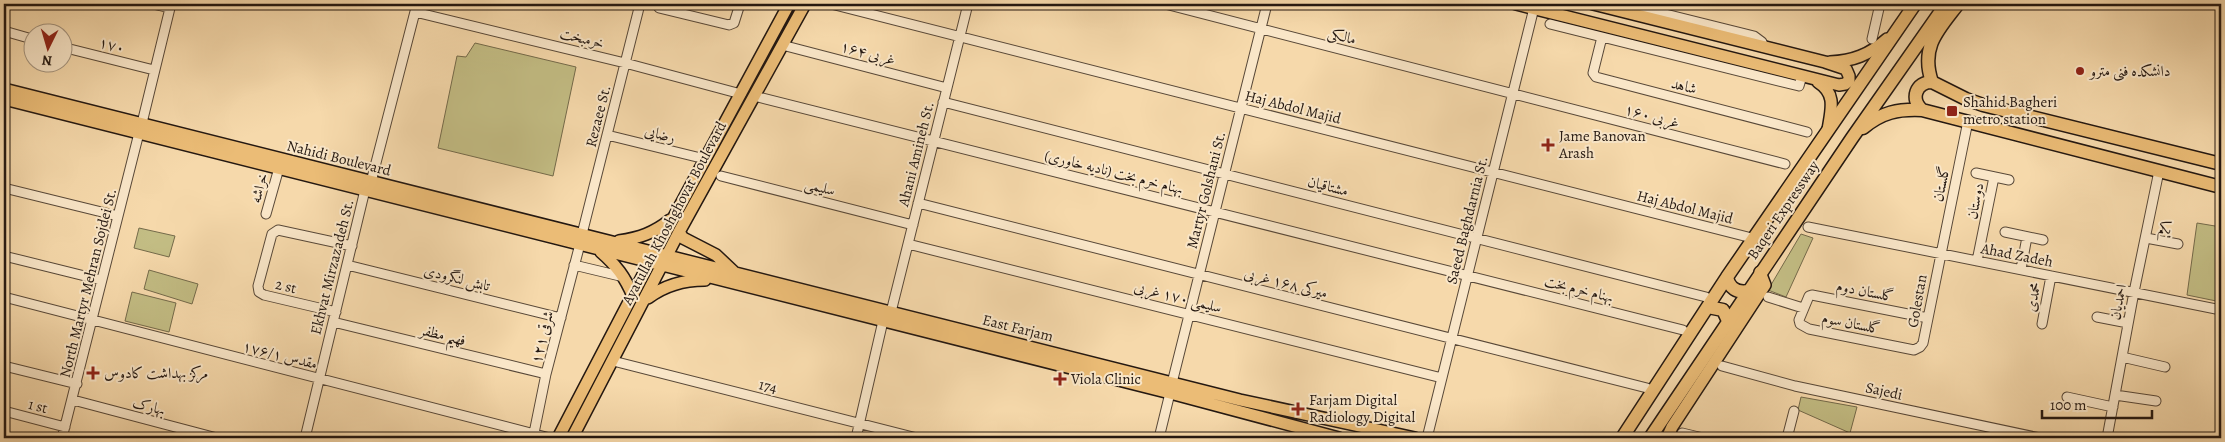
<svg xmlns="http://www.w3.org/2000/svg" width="2225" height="442" font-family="Alegreya,Amiri,serif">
	<rect width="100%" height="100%" fill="#f6d9ab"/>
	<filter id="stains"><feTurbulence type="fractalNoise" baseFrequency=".004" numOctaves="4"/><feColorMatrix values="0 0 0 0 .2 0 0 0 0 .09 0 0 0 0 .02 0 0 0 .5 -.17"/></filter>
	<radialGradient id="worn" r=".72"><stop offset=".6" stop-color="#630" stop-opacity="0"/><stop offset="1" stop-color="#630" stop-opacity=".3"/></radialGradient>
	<!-- green -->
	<path fill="#c3bd84" stroke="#746a4a" d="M475 43 576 67 553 176 438 148 457 56 466 57Z
		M2197 223 2221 227V302L2187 295Z
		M139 228 175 236 169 257 134 248Z
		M1801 234 1813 238 1786 297 1768 290Z
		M149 270 198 284 192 304 144 289Z
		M132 292 176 303 169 332 125 321Z
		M1801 397 1857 407 1850 433 1798 410Z"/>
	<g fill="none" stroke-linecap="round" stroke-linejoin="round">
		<defs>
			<path id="minor" d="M153 4 170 8
				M831 4 1748 237
				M1165 4 1785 164
				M1625 4 1754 36 1762 42 1763 47
				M659 8 729 25 734 23 740 4
				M415 12 625 63 741 94
				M1550 24 1799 86 1802 76
				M4 31 32 39
				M1602 37 1593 73 1596 77 1807 132
				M1872 39 1880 4
				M782 45 947 88
				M62 47 154 70
				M754 96 1683 330
				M943 102 1706 297
				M142 123 171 4
				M607 135 705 159
				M1976 173 2009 180
				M721 176 913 225
				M371 182 417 4
				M4 188 118 216
				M918 203 1647 388
				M266 214 279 168
				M1808 227 2221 310
				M2005 232 2043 240
				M582 234 640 4
				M2146 238 2178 244
				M908 244 1442 378
				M4 256 101 280
				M1977 261 1994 177
				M347 265 561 318
				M574 265 624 277
				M2021 269 2027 237
				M4 297 550 438
				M1768 297 1803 308
				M336 312 264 295 259 292 258 286 272 234 278 230 352 246
				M891 312 968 4
				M2097 317 2128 323
				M1928 318 1812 295 1809 296 1799 320 1800 324 1809 329 1914 350 1920 347 1923 343 1968 121
				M333 322 546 374
				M2042 324 2051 276
				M2122 357 2165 367
				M613 361 917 438
				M4 366 77 384
				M1722 366 1795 386 2040 438
				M1172 383 1267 4
				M2115 395 2156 401
				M2067 397 2113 407
				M73 400 217 438
				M4 411 65 427
				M1682 433 1703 438
				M62 438 139 133
				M305 438 365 190
				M533 438 546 374 580 244
				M856 438 883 321
				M1159 438 1170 393
				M1427 438 1534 8
				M1787 438 1794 411
				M2107 438 2134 292 2159 171"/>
			<path id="major" d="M1516 4 1839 85 1845 84 1849 81V76L1846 69 1825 62 1593 4
				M1830 62C1853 61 1869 55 1887 39
				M1818 82C1837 94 1831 110 1828 130
				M4 89 1240 400 1415 438
				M4 99 1170 393 1339 438
				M679 232 683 238 716 255 734 272
				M619 241C639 238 654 233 670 220
				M601 252C616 265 625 277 633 296
				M648 298C665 285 684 280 705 280
				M558 438 655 252 789 4
				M572 438 679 232 805 4
				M1667 438 1672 427 1765 285 1760 272"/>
			<path id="highway" d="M1932 82 1966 99 1983 105 2221 164
				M1932 82C1920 47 1938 30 1958 4
				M1922 110C1910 99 1916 82 1932 82
				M1863 128C1882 112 1898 109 1922 110L2221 187
				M1727 277C1729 288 1737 293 1748 291
				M1708 307 1723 310 1729 323
				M1622 438 1727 277 1915 4
				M1650 438 1852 138 1946 4"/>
		</defs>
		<!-- minor casing -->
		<use href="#minor" stroke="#584838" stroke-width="11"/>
		<!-- major casing -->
		<use href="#major" stroke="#241811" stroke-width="14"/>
		<!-- highway casing -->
		<use href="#highway" stroke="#241811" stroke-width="15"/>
		<!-- minor -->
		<use href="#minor" stroke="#f9e6c8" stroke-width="9"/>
		<!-- major -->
		<use href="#major" stroke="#ebbc76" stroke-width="11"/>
		<!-- highway -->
		<use href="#highway" stroke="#ebbc76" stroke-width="12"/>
	</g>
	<!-- markers -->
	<g fill="#8f2418" stroke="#f9e6c8" stroke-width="2">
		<circle cx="2080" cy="71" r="5"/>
		<rect x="1946" y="105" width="12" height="12" rx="2.5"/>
		<path d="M1545.5 137.5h5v5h5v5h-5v5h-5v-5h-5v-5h5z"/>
		<path d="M90.5 365.5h5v5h5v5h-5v5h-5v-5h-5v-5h5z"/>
		<path d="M1057.5 371.5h5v5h5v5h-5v5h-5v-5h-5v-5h5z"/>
		<path d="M1295.5 401.5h5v5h5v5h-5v5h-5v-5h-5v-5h5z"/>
	</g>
	<g text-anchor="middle" stroke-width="4" stroke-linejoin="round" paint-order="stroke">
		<!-- street labels -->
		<g font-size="15" fill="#241811" stroke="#f9e6c8">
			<text transform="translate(1342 36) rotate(15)" y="5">مالکی</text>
			<text transform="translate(582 38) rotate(14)" y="5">خرمبخت</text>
			<text transform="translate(112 45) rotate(15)" y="5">۱۷۰</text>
			<text transform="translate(868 53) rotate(15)" y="5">۱۶۴ غربی</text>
			<text transform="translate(1684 86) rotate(14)" y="5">شاهد</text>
			<text transform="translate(1293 107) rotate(14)" y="5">Haj Abdol Majid</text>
			<text transform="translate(598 116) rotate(-76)" y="5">Rezaee St.</text>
			<text transform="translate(1652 116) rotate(15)" y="5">۱۶۰ غربی</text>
			<text transform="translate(660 134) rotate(14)" y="5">رضایی</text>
			<text transform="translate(916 154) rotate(-76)" y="5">Ahani Amineh St.</text>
			<text transform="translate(339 158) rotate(14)" y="5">Nahidi Boulevard</text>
			<text transform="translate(1114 172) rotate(14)" y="5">بهنام خرم بخت (نادیه خاوری)</text>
			<text transform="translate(1941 184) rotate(-78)" y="5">گلستان</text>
			<text transform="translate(1328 186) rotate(14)" y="5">مشتاقیان</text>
			<text transform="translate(820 187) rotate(14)" y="5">سلیمی</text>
			<text transform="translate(259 188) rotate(-75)" y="5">خراشه</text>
			<text transform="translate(1206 190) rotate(-76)" y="5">Martyr Golshani St.</text>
			<text transform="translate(1975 201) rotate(-79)" y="5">دوستان</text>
			<text transform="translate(1685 207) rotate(14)" y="5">Haj Abdol Majid</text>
			<text transform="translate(1783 210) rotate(-56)" y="5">Baqeri Expressway</text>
			<text transform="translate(674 213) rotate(-62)" y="5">Ayatullah Khoshghovat Boulevard</text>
			<text transform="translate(1467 220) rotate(-76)" y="5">Saeed Baghdarnia St.</text>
			<text transform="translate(2165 228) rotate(11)" y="5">یکم</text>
			<text transform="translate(2017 255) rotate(11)" y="5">Ahad Zadeh</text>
			<text transform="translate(332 267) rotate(-76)" y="5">Ekhvat Mirzazadeh St.</text>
			<text transform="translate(457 278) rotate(14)" y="5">تابش لنگرودی</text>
			<text transform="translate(88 283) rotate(-76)" y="5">North Martyr Mehran Sojdei St.</text>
			<text transform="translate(1286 283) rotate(14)" y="5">میرکی ۱۶۸ غربی</text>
			<text transform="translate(286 286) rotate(13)" y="5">2 st</text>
			<text transform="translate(1579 289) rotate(14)" y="5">بهنام خرم بخت</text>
			<text transform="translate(1865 291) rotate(11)" y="5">گلستان دوم</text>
			<text transform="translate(1178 297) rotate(14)" y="5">سلیمی ۱۷۰ غربی</text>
			<text transform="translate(2033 297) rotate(-79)" y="5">محمدی</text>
			<text transform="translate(1917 301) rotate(-80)" y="5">Golestan</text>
			<text transform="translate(2118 302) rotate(-79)" y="5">احمدیان</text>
			<text transform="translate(1851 323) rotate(11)" y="5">گلستان سوم</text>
			<text transform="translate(1018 328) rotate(14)" y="5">East Farjam</text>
			<text transform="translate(443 335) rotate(14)" y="5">فهیم مظفر</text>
			<text transform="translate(542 337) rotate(-76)" y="5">۱۲۱ شرقی</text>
			<text transform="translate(280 355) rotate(14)" y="5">مقدس ۱۷۶/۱</text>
			<text transform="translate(768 386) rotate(14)" y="5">174</text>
			<text transform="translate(1884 391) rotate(12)" y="5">Sajedi</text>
			<text transform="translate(38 406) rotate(14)" y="5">1 st</text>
			<text transform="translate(149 406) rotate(15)" y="5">بهارک</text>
		</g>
		<!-- poi labels -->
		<g font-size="15" fill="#241811" stroke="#f9e6c8" text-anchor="start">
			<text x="2090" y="76">دانشکده فنی مترو</text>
			<text x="1963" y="107">Shahid Bagheri<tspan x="1963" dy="17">metro station</tspan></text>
			<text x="1559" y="141">Jame Banovan<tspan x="1559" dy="17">Arash</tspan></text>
			<text x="104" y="378">مرکز بهداشت کادوس</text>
			<text x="1071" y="384">Viola Clinic</text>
			<text x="1309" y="405">Farjam Digital<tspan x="1309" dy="17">Radiology Digital</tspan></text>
		</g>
	</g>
	<!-- margin -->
	<rect width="2225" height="442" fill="none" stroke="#f6d9ab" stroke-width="20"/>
	<rect x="5" y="5" width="2215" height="432" fill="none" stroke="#241811" stroke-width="2.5"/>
	<rect x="10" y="10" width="2205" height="422" fill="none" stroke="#241811"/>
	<!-- north arrow -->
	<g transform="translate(48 48) rotate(185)"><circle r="24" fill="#f9e6c8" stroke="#a4947f"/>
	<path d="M0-4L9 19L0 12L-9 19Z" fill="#8f2418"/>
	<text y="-8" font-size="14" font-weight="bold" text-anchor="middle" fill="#241811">N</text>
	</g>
	<!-- scale -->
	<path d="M2042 410v8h110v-8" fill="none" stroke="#241811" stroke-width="2.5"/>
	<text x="2050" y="410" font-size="15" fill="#241811" stroke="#f9e6c8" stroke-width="4" paint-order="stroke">100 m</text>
	<rect width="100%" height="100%" filter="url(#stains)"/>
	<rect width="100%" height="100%" fill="url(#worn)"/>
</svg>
